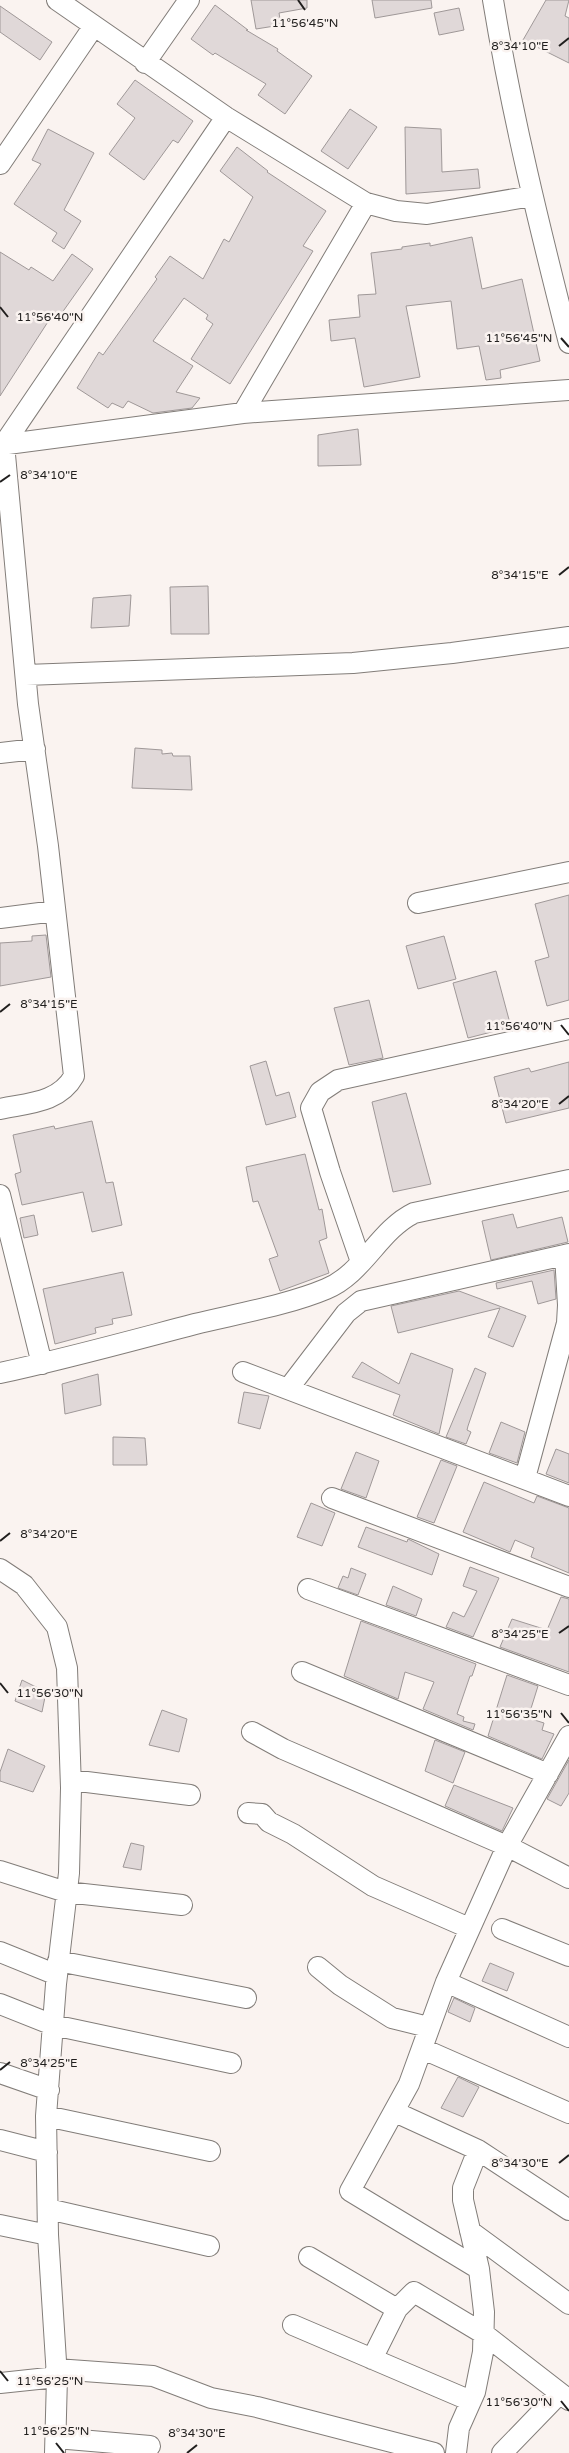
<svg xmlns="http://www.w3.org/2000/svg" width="569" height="2453" font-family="'Varela Round',sans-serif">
	<rect width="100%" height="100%" fill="#faf3f0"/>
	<!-- building -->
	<path fill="#e0d8d8" stroke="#9f9898" d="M251 0H307V8L279 13 281 25 256 29Z
		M372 0H431L432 8 375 18Z
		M546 0H569L565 16 569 18V63L523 40Z
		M215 5 248 30H246L278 49 277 51 312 76 285 114 258 95 266 84 215 53 213 55 191 39Z
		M0 6 52 42 40 60 0 32Z
		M459 8 464 30 439 35 434 13Z
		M135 80 193 121 178 143 173 140 144 180 109 154 135 118 117 104Z
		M350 109 377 127 348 169 321 151Z
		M405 127 441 129 442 172 478 169 480 188 406 194Z
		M48 129 94 153 64 210 81 221 64 249 52 241 57 233 14 204 41 164 32 160Z
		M237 147 268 171 267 172 326 211 303 246 313 251 230 384 191 359 213 324 206 319 208 315 184 298 153 341 193 366 176 392 200 398 192 408 153 413 128 401 123 408 112 403 108 408 77 388 99 352 103 355 157 279 155 277 170 256 203 279 224 239 229 242 253 197 220 171Z
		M472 237 482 289 522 279 540 361 500 370 501 378 486 380 479 346 457 349 451 301 406 306 420 377 364 387 355 338 331 341 329 320 360 317 358 295 376 294 371 253 402 249V247L430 243V246Z
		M0 252 29 270 31 267 53 281 72 254 93 269 59 317 53 314 0 396Z
		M358 429 361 465 318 466V435Z
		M208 586 209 634H171L170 587Z
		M131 595 129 626 91 628 93 598Z
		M135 748 162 750V754L172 753 173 756H190L192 790 132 788Z
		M569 895V1000L547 1006 535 961 549 957 535 904Z
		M46 935 51 977 0 986V943L32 941V936Z
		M444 936 456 979 418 989 406 946Z
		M496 971 511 1027 468 1038 453 983Z
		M369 1000 383 1058 349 1065 334 1008Z
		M266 1061 276 1096 289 1092 296 1117 266 1125 250 1066Z
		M569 1062V1108L506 1123 494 1077 529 1068 531 1072Z
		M406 1093 431 1184 393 1192 372 1102Z
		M92 1121 106 1183 113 1182 122 1225 92 1232 83 1192 22 1205 15 1174 21 1172 13 1135 54 1126 55 1129Z
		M305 1154 319 1210 322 1209 327 1238 319 1241 329 1273 280 1291 269 1259 278 1256 258 1201 253 1202 246 1167Z
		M513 1214 517 1228 562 1217 568 1242 491 1260 482 1221Z
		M34 1215 38 1235 24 1238 20 1218Z
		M554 1270 556 1299 538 1304 532 1281 497 1289 496 1283Z
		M123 1272 132 1315 112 1319 113 1324 95 1328 96 1333 55 1344 43 1289Z
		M459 1291 526 1316 513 1347 488 1337 500 1308 398 1333 391 1306Z
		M411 1353 453 1369 439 1434 393 1415 400 1395 352 1377 362 1362 399 1384Z
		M475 1368 486 1373 468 1426 467 1430 471 1432 466 1444 446 1437Z
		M98 1374 101 1405 65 1414 62 1384Z
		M244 1392 269 1396 260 1429 238 1423Z
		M501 1422 525 1432 517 1463 489 1453Z
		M113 1437 145 1438 147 1465H113Z
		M556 1449 569 1454V1483L546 1474Z
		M356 1452 379 1461 366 1498 341 1489Z
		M441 1460 457 1466 434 1523 417 1517Z
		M484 1482 534 1503 537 1496 569 1508V1573L531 1557 534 1548 515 1540 510 1552 463 1532Z
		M311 1503 335 1513 322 1546 297 1537Z
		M366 1527 407 1542 408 1539 439 1554 432 1575 358 1547Z
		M470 1567 499 1578 473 1637 446 1627 453 1612 464 1617 477 1591 463 1586Z
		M351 1568 366 1574 358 1595 338 1588 343 1576 348 1578Z
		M393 1586 422 1599 416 1616 386 1605Z
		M561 1597 569 1599V1672L500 1647 512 1619 547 1630Z
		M361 1621 476 1664 472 1676H470L457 1714 464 1717 463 1721 475 1724 473 1730 423 1709 434 1682 405 1672 398 1699 344 1676Z
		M507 1675 538 1686 528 1718 544 1723 542 1730 554 1734 542 1759 488 1736Z
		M22 1680 46 1692 42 1712 15 1701Z
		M162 1710 187 1719 179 1752 149 1745Z
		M435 1740 465 1752 453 1783 425 1771Z
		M8 1749 45 1766 33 1792 0 1781V1772Z
		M569 1760V1793L561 1806 547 1799Z
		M454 1785 513 1808 502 1831 445 1806Z
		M131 1843 144 1846 141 1870 123 1867Z
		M490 1963 514 1973 507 1991 482 1981Z
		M454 1998 475 2008 470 2022 448 2012Z
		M458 2077 479 2087 463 2117 441 2108Z"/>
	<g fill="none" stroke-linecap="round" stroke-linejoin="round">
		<defs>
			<path id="minor" d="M57 0 226 117 366 203 396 211 427 214 532 196
				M493 0C512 116 540 229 569 343
				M145 63 189 0
				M0 164 94 26
				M243 413 366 203
				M0 445 243 413 569 390
				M26 675 353 663 452 653 569 637
				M0 753 35 749
				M418 903 569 872
				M0 918 55 911
				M0 1109C28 1103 59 1103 74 1076L48 846 28 704 4 444 226 117
				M0 1195 42 1364
				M361 1262 330 1172 311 1108 320 1092 338 1080 569 1029
				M243 1372 569 1496
				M0 1373C65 1359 130 1341 195 1324 236 1314 288 1305 326 1289 363 1274 379 1230 414 1213L569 1180
				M288 1389 346 1313 361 1301 569 1254
				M525 1478 567 1323 568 1305 565 1255
				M332 1498 569 1587
				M0 1569 24 1585 57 1627 67 1668 71 1788 69 1873 56 1984 46 2116 48 2235 57 2377 55 2453
				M308 1589 569 1685
				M302 1672 548 1774
				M252 1732 283 1749 507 1846 569 1878
				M71 1780 190 1795
				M248 1813 262 1814 269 1822 293 1834 373 1886 469 1928
				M0 1871 66 1892 182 1905
				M502 1929 569 1956
				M0 1952 57 1975
				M58 1961 246 1998
				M318 1967 340 1985 392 2018 428 2027
				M446 1982 569 2037
				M0 2004 53 2025 231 2063
				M423 2049 569 2113
				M0 2073 49 2090
				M395 2112 478 2150 569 2210
				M46 2116 210 2151
				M0 2140 47 2152
				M48 2209 209 2246
				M0 2225 48 2235
				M470 2231 569 2304
				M309 2257 397 2309 372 2359
				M479 2269 350 2191 409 2084 446 1982 507 1846 569 1736
				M397 2309 414 2292 484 2334 569 2400
				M293 2325 471 2401
				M56 2369 153 2376 211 2398 257 2407 434 2453
				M0 2383 57 2377
				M56 2438 150 2446
				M456 2453 459 2428 475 2392 483 2352 484 2312 479 2269 463 2200V2188L478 2150
				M502 2453 560 2393"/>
		</defs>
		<!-- minor casing -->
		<use href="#minor" stroke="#827d79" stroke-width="22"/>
		<!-- minor -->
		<use href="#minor" stroke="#fff" stroke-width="20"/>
	</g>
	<!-- ticks -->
	<path fill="none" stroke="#211f1e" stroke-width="2" d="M298 0 305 10M559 46 569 38M0 307 8 317M561 338 569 347M0 482 10 475M559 575 569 567M0 1012 10 1004M561 1025 569 1035M559 1104 569 1096M0 1541 10 1533M559 1633 569 1626M0 1683 8 1693M561 1713 569 1723M0 2070 10 2062M559 2163 569 2155M0 2371 8 2381M561 2401 569 2411M56 2443 64 2453M187 2453 197 2445"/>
	<g font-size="12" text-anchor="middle" fill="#211f1e" stroke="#faf3f0" stroke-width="5" stroke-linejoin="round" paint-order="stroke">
		<text x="305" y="27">11°56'45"N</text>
		<text x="520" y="50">8°34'10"E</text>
		<text x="50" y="321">11°56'40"N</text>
		<text x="519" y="342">11°56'45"N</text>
		<text x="49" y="479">8°34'10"E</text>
		<text x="520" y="579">8°34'15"E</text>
		<text x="49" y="1008">8°34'15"E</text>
		<text x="519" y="1030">11°56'40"N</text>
		<text x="520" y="1108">8°34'20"E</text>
		<text x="49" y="1538">8°34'20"E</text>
		<text x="520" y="1638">8°34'25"E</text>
		<text x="50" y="1697">11°56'30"N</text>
		<text x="519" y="1718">11°56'35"N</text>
		<text x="49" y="2067">8°34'25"E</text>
		<text x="520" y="2167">8°34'30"E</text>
		<text x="50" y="2385">11°56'25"N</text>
		<text x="519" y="2406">11°56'30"N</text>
		<text x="56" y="2435">11°56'25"N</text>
		<text x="197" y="2437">8°34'30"E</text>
	</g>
</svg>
